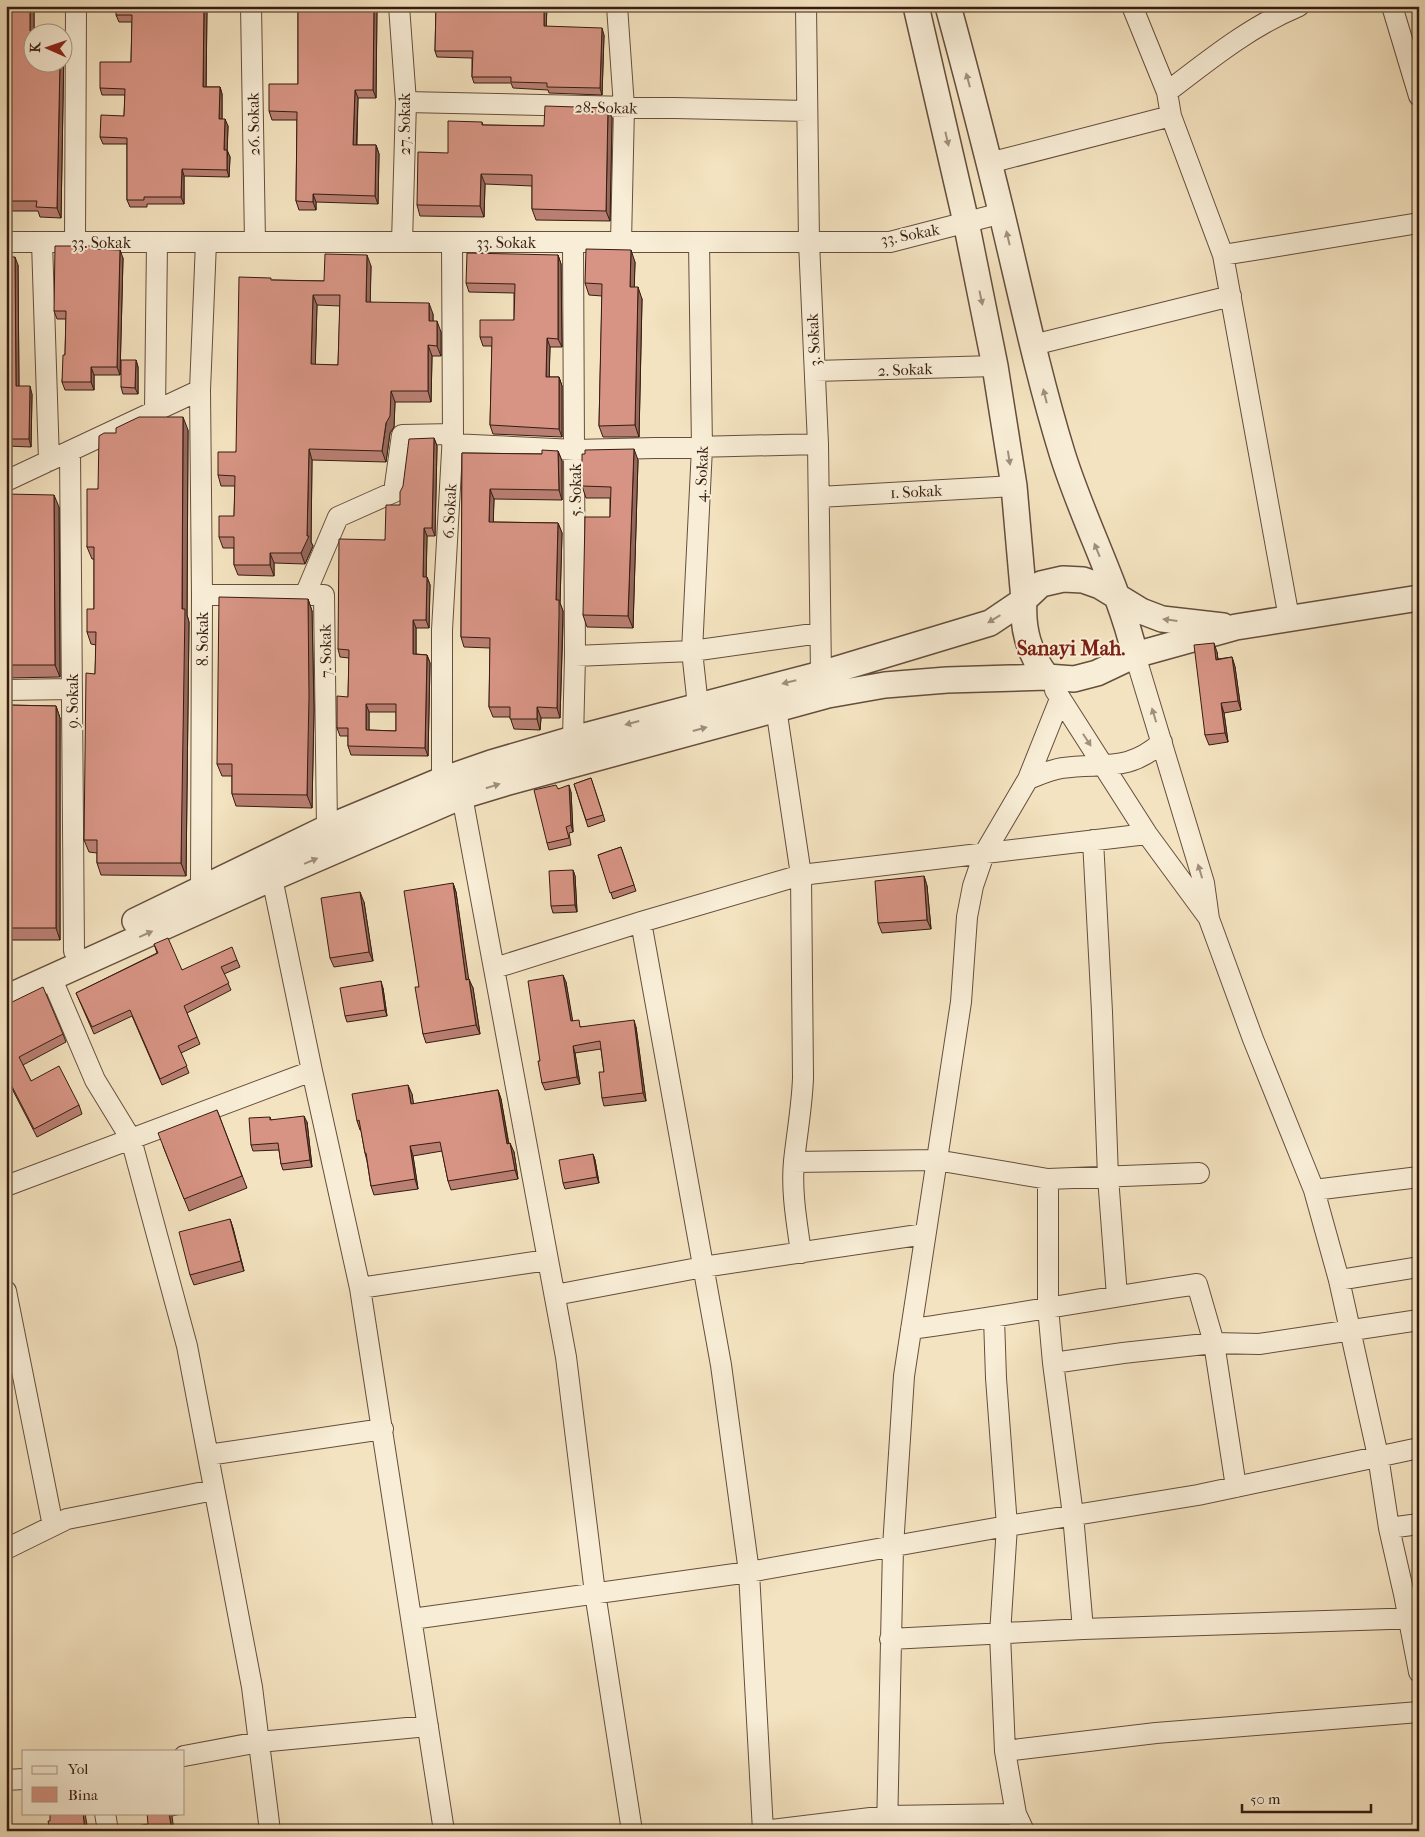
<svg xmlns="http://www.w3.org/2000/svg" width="1425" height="1837" font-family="'IM FELL French Canon',serif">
	<rect width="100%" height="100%" fill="#f4e3c0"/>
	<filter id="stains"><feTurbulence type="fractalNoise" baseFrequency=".004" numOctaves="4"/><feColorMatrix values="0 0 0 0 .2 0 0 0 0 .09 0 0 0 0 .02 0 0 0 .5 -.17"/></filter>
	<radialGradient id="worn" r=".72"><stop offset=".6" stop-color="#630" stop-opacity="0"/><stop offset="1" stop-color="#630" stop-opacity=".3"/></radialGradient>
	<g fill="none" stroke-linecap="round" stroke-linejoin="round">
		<defs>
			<path id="minor" d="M251 6 255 242
				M399 6 406 102 402 242
				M617 6 624 107 621 242
				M806 6 809 242 818 444 821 674
				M1132 6 1167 92 1171 116 1223 255 1289 618
				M1392 6 1419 96
				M1167 92C1209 60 1249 27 1299 6
				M406 102 807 111
				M989 163 1171 116
				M6 242H890L1002 213
				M42 242 49 461
				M75 242 76 6
				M1223 255 1419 223
				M1033 345 1231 296
				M815 371 995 366
				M200 390 202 595 201 888
				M155 411 157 242
				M452 444 575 450 818 444
				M70 451 74 951
				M6 481 200 390 206 242
				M819 497 1014 486
				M202 595H324L327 828
				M305 595 338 517 394 492 402 435 453 434
				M1135 655 1204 883 1209 919 1253 1039 1314 1190 1339 1280 1378 1456 1389 1528 1404 1594 1419 1672
				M575 656 692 651 820 633
				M6 690 72 689
				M1055 690 1147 834 1208 917
				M698 706 692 651 702 448 699 242
				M776 708 801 875 803 1078C802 1106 797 1133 794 1161 791 1192 797 1223 801 1253
				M573 739 575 656 573 242
				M1028 779C1039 775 1050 770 1062 768 1102 762 1128 773 1162 742
				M442 780V630L453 434 452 242
				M462 796 566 1357 595 1593 632 1831
				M1093 840 1102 1012 1108 1177 1117 1296
				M272 878 312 1071 360 1288 444 1831
				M641 922 721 1365 749 1572 763 1831
				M495 968 641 922 801 875 1147 834
				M51 977 95 1080 131 1139 187 1346 252 1687 270 1831
				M794 1162 936 1160 1048 1179 1199 1173
				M1048 1179V1307L1053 1363 1073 1515 1083 1629
				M6 1186 312 1071
				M1314 1190 1419 1177
				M1339 1280 1419 1267
				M360 1288 548 1260
				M6 1291 53 1526
				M555 1295 703 1267 925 1234
				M994 1318 996 1378 1007 1526 1000 1634 1005 1751 1016 1814 1024 1831
				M911 1329C1007 1316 1102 1298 1197 1284L1214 1343 1236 1487
				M1053 1363 1123 1353 1214 1343 1259 1344 1419 1320
				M208 1455 383 1429
				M1389 1528 1419 1524
				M6 1549 67 1519 214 1490
				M412 1619 749 1572 1007 1526 1198 1495 1419 1448
				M890 1639 1083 1629 1419 1618
				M1005 1751 1156 1733 1419 1712
				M184 1756 259 1742 428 1726
				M6 1780 24 1779
				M105 1813 108 1831
				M763 1831 887 1816 1016 1814
				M887 1831 893 1547 904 1376 961 1002 967 917 973 886 984 854 1028 779 1060 699"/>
			<path id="tertiary" d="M916 6 966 222 995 366 1014 486 1024 600C1022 630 1029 654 1047 677
				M948 6C967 76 985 145 1002 215 1021 294 1038 375 1062 453 1083 521 1119 587 1135 655
				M135 921 327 828 442 780 491 763 573 739 821 674 990 623 1024 600 1041 584 1063 579 1083 580 1100 586 1141 611 1162 619 1223 626
				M6 998 272 878 462 796 505 783 828 695 885 685 947 680 1047 677 1074 679 1097 673 1135 655 1236 627 1419 598"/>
		</defs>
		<!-- minor casing -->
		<use href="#minor" stroke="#654e3d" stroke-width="22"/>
		<!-- tertiary casing -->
		<use href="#tertiary" stroke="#654e3d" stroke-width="28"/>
		<!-- minor -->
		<use href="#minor" stroke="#f8edd6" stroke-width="20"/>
		<!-- tertiary -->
		<use href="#tertiary" stroke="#f8edd6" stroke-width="25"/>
	</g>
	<!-- wall -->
	<path fill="#b97f72" stroke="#351c11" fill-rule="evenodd" d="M6 6H34V32L64 43 61 218 40 217 38 211H6Z
		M207 6 206 87H220L222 94V119L228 126 227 150 230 157 229 177 184 176V204H147V207H130L127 200V144H103L100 137 124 116 125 95H102L100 88 131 62 132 22H119L116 15Z
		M298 6H377L376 98H358L357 145H376L379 154 378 204 316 202V210H299L296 201 297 120H272L269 111 298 84Z
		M436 6H547L546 27 604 35 602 95 549 93 548 90 513 88 511 83H474L472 77V58L437 57 435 51Z
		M612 118 610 221 536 220 532 209V186L485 184 484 217 420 216 417 205 448 153 482 122 483 125 544 126Z
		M92 246 93 249 123 258 120 375H94V390H65L62 382 65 355 66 319H57L54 311Z
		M558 255 561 264 562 347H550L549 377H559L562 386V437L493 434 490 425 492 346H483L480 337 514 320V293L469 292 466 283Z
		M6 257 18 265 19 386 32 394 31 447 6 446Z
		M635 262 634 287 642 299 639 437H603L599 426 602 296 589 295 585 283Z
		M371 266 370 302 433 314V321L441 332V356H432L431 402H395L394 427 390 433 386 462 312 460 311 542 313 546 305 564 274 563V576L238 575 234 565V548H223L219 537 234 516 235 486H221L218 475 236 452 272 280 324 281ZM317 305 340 306 338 365H315Z
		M136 360 138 367V394H123L121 387Z
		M188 430 187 615 189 622 186 876 101 875 97 863V853L89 852 84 840 95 674 96 645 91 644 87 632 94 609V559H92L87 547 98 489 116 433Z
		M434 438 437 446 435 536H427L426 577H427L430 585 429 628H416V654L427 655 430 663 428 756 351 755 348 746V736H340L337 728 348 697 349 658 340 657 338 649 400 505ZM369 712H396V731L369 730Z
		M558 451 562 461V500L494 499 493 522 558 523 562 533 560 603 563 611V626L560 718H541L540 730 514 729 510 717H493L489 707 490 648 464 647 461 637 462 453 542 454Z
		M638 460 633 628 587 627 583 615 610 517V498H586L582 486Z
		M6 494 59 507 60 677 6 678Z
		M308 599 312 611 314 709 312 808 236 806 232 794V776H222L217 764Z
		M1217 652 1218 659 1232 657 1235 667 1241 710 1224 713 1228 742 1209 745 1205 735Z
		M6 705 56 706 60 718V940H6Z
		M591 778 605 821 588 827 574 784Z
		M558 789 571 792 573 832 569 833 571 845 549 850 547 843Z
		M621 847 636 891 613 899 598 855Z
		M573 870 575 876 577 912 553 913 551 906Z
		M924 876 927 886 931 929 882 933 878 923Z
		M453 883 456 892 468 979 473 988 480 1034 426 1043 423 1034 419 987Z
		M364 902 373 961 334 967 330 958Z
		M154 944 182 970 237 960 240 967 224 974 231 990 187 1013 200 1044 181 1053 189 1073 162 1085 132 1016 94 1034 76 993 157 953Z
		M566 982 572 1021 581 1027H636L646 1101 604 1106 602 1098 604 1072 601 1049 575 1053 580 1084 545 1090 542 1083 540 1061Z
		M383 988 387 1016 347 1022 345 1016Z
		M6 1005 63 1034 66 1042 23 1065 31 1081 79 1105 82 1114 37 1137 8 1081 6 1082Z
		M498 1090 501 1099 509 1144 514 1152 518 1179 451 1190 448 1181 442 1151 413 1156 418 1189 374 1195 371 1186 367 1161 365 1153 361 1130H360L357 1121 412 1094 413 1104Z
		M217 1110 247 1188 189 1211 163 1146Z
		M270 1117 271 1120 307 1122 312 1167 283 1170 281 1164 279 1150 253 1151 251 1145Z
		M593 1154 595 1160 599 1183 565 1189 563 1183Z
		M230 1219 233 1228 244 1271 194 1285 190 1275Z
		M147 1813H181V1814L172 1816Z"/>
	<!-- shaded-wall -->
	<path fill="#96685c" stroke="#351c11" d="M30 6H34V32L30 31Z
		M204 6H207L206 94 203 87Z
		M374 6H377L376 98 373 90Z
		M544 6H547L546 33 544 26Z
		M602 28 604 35 602 95 600 88Z
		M62 39 64 43 61 218 57 208 60 62H62Z
		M220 87 222 94V126L219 119Z
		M355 90 358 98 356 153 353 145Z
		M608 108 612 118 610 221 606 211Z
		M225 119 228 126 227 157 224 150Z
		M376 145 379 154 378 204 375 196Z
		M227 150 230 157 229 177 227 170Z
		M182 169 184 176V204L181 197Z
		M481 174 485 184 484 217 480 206Z
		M313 194 316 202V210L313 202Z
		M120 250 123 258 120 375 117 367Z
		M631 250 635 262 634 299 630 287Z
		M367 255 371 266 370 313 366 302Z
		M558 255 561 264 562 347 558 339Z
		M15 257 18 265 19 394 16 386Z
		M638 287 642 299 639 437 635 425Z
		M313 295 317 305 315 375 311 364Z
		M429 303 433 314V332L429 321Z
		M437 321 441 332V356L437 346Z
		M547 338 550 347 549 386 546 377Z
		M428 345 432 356 431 402 428 391Z
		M136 360 138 367V394L135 388Z
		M91 367 94 375V390L91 382Z
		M559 377 562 386V437L559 429Z
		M30 386 32 394 31 447 29 439Z
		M391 391 395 402 394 427 390 433 386 462 382 451Z
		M183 417 188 430 187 615 189 622 186 876 181 863Z
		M434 438 437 446 435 536 432 528Z
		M309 449 312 460 311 542 313 546 305 564 301 553 307 536Z
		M634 449 638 460 633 628 628 616Z
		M558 451 562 461V500L559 490Z
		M490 489 494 499 493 532 489 522Z
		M54 495 59 507 60 677 55 665Z
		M558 523 562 533 560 603 563 611 560 718 557 708 556 600Z
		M424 528 427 536 426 585 423 577Z
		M270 553 274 563V576L270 565Z
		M427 577 430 585 429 628 426 620Z
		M308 599 312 611 314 709 312 808 307 795Z
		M413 620 416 628V662L413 654Z
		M1214 643 1217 652 1219 669 1216 660Z
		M427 655 430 663 428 756 425 748Z
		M1232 657 1235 667 1241 710 1238 701Z
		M1221 703 1224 713 1228 742 1225 733Z
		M366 704 369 712V738L366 730Z
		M56 706 60 718V940L56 928Z
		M537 707 541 718 540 730 537 719Z
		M569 785 571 792 573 832 571 825Z
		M573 870 575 876 577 912 575 905Z
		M924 876 927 886 931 929 927 920Z
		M453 883 456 892 470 988 466 980Z
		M360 892 364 902 373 961 369 952Z
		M563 975 566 982 574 1028 571 1021Z
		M469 979 473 988 480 1034 476 1025Z
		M381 981 383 988 387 1016 385 1010Z
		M634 1020 636 1027 646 1101 643 1093Z
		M573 1046 575 1053 580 1084 577 1077Z
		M408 1085 412 1094 415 1113 411 1104Z
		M498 1090 501 1099 510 1153 507 1144Z
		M304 1116 307 1122 312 1167 310 1160Z
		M510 1143 514 1152 518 1179 515 1170Z
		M410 1146 413 1156 418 1189 415 1179Z
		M593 1154 595 1160 599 1183 597 1177Z
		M230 1219 233 1228 244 1271 241 1261Z
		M83 1813H85L88 1831H85Z
		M169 1813H171L172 1816 174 1831H172Z"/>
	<!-- building -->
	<path fill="#d79484" stroke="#351c11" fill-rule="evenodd" d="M6 6H30V31H32V62H60L57 208 36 207 37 201H6Z
		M116 6H204L203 87H220L219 119H225L224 150H227V170L182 169 181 197H144V200H127V138L100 137 101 115 124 116 125 89 100 88V62H131L132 15H116Z
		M298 6H374L373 90H355L353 145H376L375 196 313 194V202L296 201 297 112 269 111V84H298Z
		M436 6H544V26L602 28 600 88 547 87V83L511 82V77H472L473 51H435Z
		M545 106 608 108 606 211 532 209V175L481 174 480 206 417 205 418 152 448 153V121L482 122V125L544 126Z
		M55 246H92V249L120 250 117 367H91V382H62L63 355H65L66 311H54Z
		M586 249 631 250 630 287H638L635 425 599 426 602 284 585 283Z
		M467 253 558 255V339L547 338 546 377H559V429L490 425 492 337H480V320H514L515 284 466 283Z
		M325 254 367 255 366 302 429 303V321H437V346L428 345V391H391L390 416 386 423 382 451 309 449 307 536H309L301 553H270V565H234V537H219V516H234L235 476 218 475V452H236L239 277 271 278V280L324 281ZM313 295H340L338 365 311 364Z
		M6 257H15L16 386H30L29 439H6Z
		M121 360H136L135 388 121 387Z
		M139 417H183L182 609H185L181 863H97V840H84L86 673 95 674 96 632H87V609H94V547H87V489H98L99 436 104 433H116V428Z
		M434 438 432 528H424L423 577H427L426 620H413V654L427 655 425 748 348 746V728H337V696L348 697 349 650 338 649 339 539 385 540 386 505H400V492L403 486 409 439ZM366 704H396V731L366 730Z
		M634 449 628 616 583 615 585 517H610L611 487 582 486V454H585V450Z
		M542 450 558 451 559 490 490 489 489 522 558 523 556 600H559V616L557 708 537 707V719H510V707H489L490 638 461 637 462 453 542 454Z
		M6 494 54 495 55 665H6Z
		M219 597 308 599 309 696 307 795 232 794V764H217Z
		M1214 643 1216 660 1232 657 1238 701 1221 703 1225 733 1205 735 1194 645Z
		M6 705 56 706V928H6Z
		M591 778 603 815 586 820 574 784Z
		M556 785 558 789 569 785 571 825 566 827 569 838 547 843 534 790Z
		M621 847 634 885 610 893 598 855Z
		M573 870 575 905 551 906 549 871Z
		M924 876 927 920 878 923 875 881Z
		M453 883 466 980 469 979 476 1025 423 1034 415 987H419L404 891Z
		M360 892 369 952 330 958 321 898Z
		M168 938 182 970 232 947 237 960 221 967 229 983 184 1006 197 1037 178 1046 187 1066 160 1079 130 1010 92 1027 76 993 158 953 154 944Z
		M563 975 571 1021 579 1020 580 1027 634 1020 643 1093 602 1098 599 1072H604L600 1041 573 1046 577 1077 542 1083 538 1061H540L528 981Z
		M381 981 385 1010 345 1016 340 988Z
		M43 987 63 1034 19 1057 31 1081 59 1066 79 1105 34 1129 6 1075V1005Z
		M408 1085 411 1104 498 1090 507 1144 510 1143 515 1170 448 1181 440 1142 410 1146 415 1179 371 1186 366 1153H365L359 1120 357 1121 352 1094Z
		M217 1110 242 1176 184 1199 158 1133Z
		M304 1116 310 1160 281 1164 278 1143 251 1145 249 1118 270 1117V1120Z
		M593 1154 597 1177 563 1183 559 1160Z
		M230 1219 241 1261 190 1275 179 1232Z
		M50 1813H83L85 1831H50L48 1821H50Z
		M147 1813H169L172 1831H138L137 1826 148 1824Z"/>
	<!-- one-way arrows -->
	<defs><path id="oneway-solid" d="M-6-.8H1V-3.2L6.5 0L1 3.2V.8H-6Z" transform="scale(1.25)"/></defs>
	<g fill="#a08f7d">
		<use href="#oneway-solid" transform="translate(968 80) rotate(-105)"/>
		<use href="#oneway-solid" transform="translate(947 139) rotate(77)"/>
		<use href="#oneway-solid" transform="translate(1008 238) rotate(-103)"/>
		<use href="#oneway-solid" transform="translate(981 298) rotate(78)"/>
		<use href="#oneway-solid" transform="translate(1045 396) rotate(-104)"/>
		<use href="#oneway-solid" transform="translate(1009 458) rotate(81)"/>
		<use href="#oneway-solid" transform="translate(1097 550) rotate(-112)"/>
		<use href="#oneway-solid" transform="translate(994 619) rotate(149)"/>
		<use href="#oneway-solid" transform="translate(1170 620) rotate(-173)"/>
		<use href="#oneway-solid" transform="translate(789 682) rotate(166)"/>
		<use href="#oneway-solid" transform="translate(1154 715) rotate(-107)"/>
		<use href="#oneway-solid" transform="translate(632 723) rotate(165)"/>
		<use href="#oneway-solid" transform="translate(700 729) rotate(-15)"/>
		<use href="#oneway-solid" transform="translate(1087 740) rotate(57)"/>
		<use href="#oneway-solid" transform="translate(493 786) rotate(-17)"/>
		<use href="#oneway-solid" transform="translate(311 861) rotate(-23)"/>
		<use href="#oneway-solid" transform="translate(1200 871) rotate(-107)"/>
		<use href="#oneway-solid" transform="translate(146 934) rotate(-24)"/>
	</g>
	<g text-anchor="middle" stroke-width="4" stroke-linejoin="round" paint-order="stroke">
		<!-- street labels -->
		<g font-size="16" fill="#351c11" stroke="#f8edd6">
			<text transform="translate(606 107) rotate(1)" y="6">28. Sokak</text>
			<text transform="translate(253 124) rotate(-91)" y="6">26. Sokak</text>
			<text transform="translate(404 124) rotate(-90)" y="6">27. Sokak</text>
			<text transform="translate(910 234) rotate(-11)" y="6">33. Sokak</text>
			<text x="101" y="248">33. Sokak</text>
			<text x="506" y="248">33. Sokak</text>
			<text transform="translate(813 340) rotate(-93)" y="6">3. Sokak</text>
			<text transform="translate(905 369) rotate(-2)" y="6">2. Sokak</text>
			<text transform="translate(701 474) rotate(-88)" y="6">4. Sokak</text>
			<text transform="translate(575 490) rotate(-90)" y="6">5. Sokak</text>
			<text transform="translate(916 491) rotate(-3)" y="6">1. Sokak</text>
			<text transform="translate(449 511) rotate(-87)" y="6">6. Sokak</text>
			<text transform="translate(202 639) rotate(-90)" y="6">8. Sokak</text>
			<text transform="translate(325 651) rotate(-91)" y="6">7. Sokak</text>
			<text transform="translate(72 701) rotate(-90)" y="6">9. Sokak</text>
		</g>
		<!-- district labels -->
		<g font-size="21" font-weight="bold" fill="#7a1f14" stroke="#f8edd6">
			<text x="1071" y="655">Sanayi Mah.</text>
		</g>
	</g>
	<!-- margin -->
	<rect width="1425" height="1837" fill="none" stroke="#f4e3c0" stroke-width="25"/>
	<rect x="8" y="8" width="1410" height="1822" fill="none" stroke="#351c11" stroke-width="2.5"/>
	<rect x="12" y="12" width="1400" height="1812" fill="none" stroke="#351c11"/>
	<!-- legend -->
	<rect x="22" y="1750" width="162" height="65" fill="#f8edd6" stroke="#aa9987"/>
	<rect x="32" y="1766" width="25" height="8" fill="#f8edd6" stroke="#aa9987"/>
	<text x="68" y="1774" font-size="15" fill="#351c11">Yol</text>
	<rect x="32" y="1787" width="25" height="15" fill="#d79484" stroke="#aa9987"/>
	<text x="68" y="1800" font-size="15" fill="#351c11">Bina</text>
	<!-- north arrow -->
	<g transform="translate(48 48) rotate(272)"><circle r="24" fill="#f8edd6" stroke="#aa9987"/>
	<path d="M0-4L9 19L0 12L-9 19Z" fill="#8f2418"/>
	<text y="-8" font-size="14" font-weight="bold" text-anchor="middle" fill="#351c11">K</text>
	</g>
	<!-- scale -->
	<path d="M1242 1804v8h129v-8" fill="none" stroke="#351c11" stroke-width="2.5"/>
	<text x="1250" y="1804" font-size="15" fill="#351c11" stroke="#f8edd6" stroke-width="4" paint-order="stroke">50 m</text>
	<rect width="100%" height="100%" filter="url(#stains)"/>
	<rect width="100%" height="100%" fill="url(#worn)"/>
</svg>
